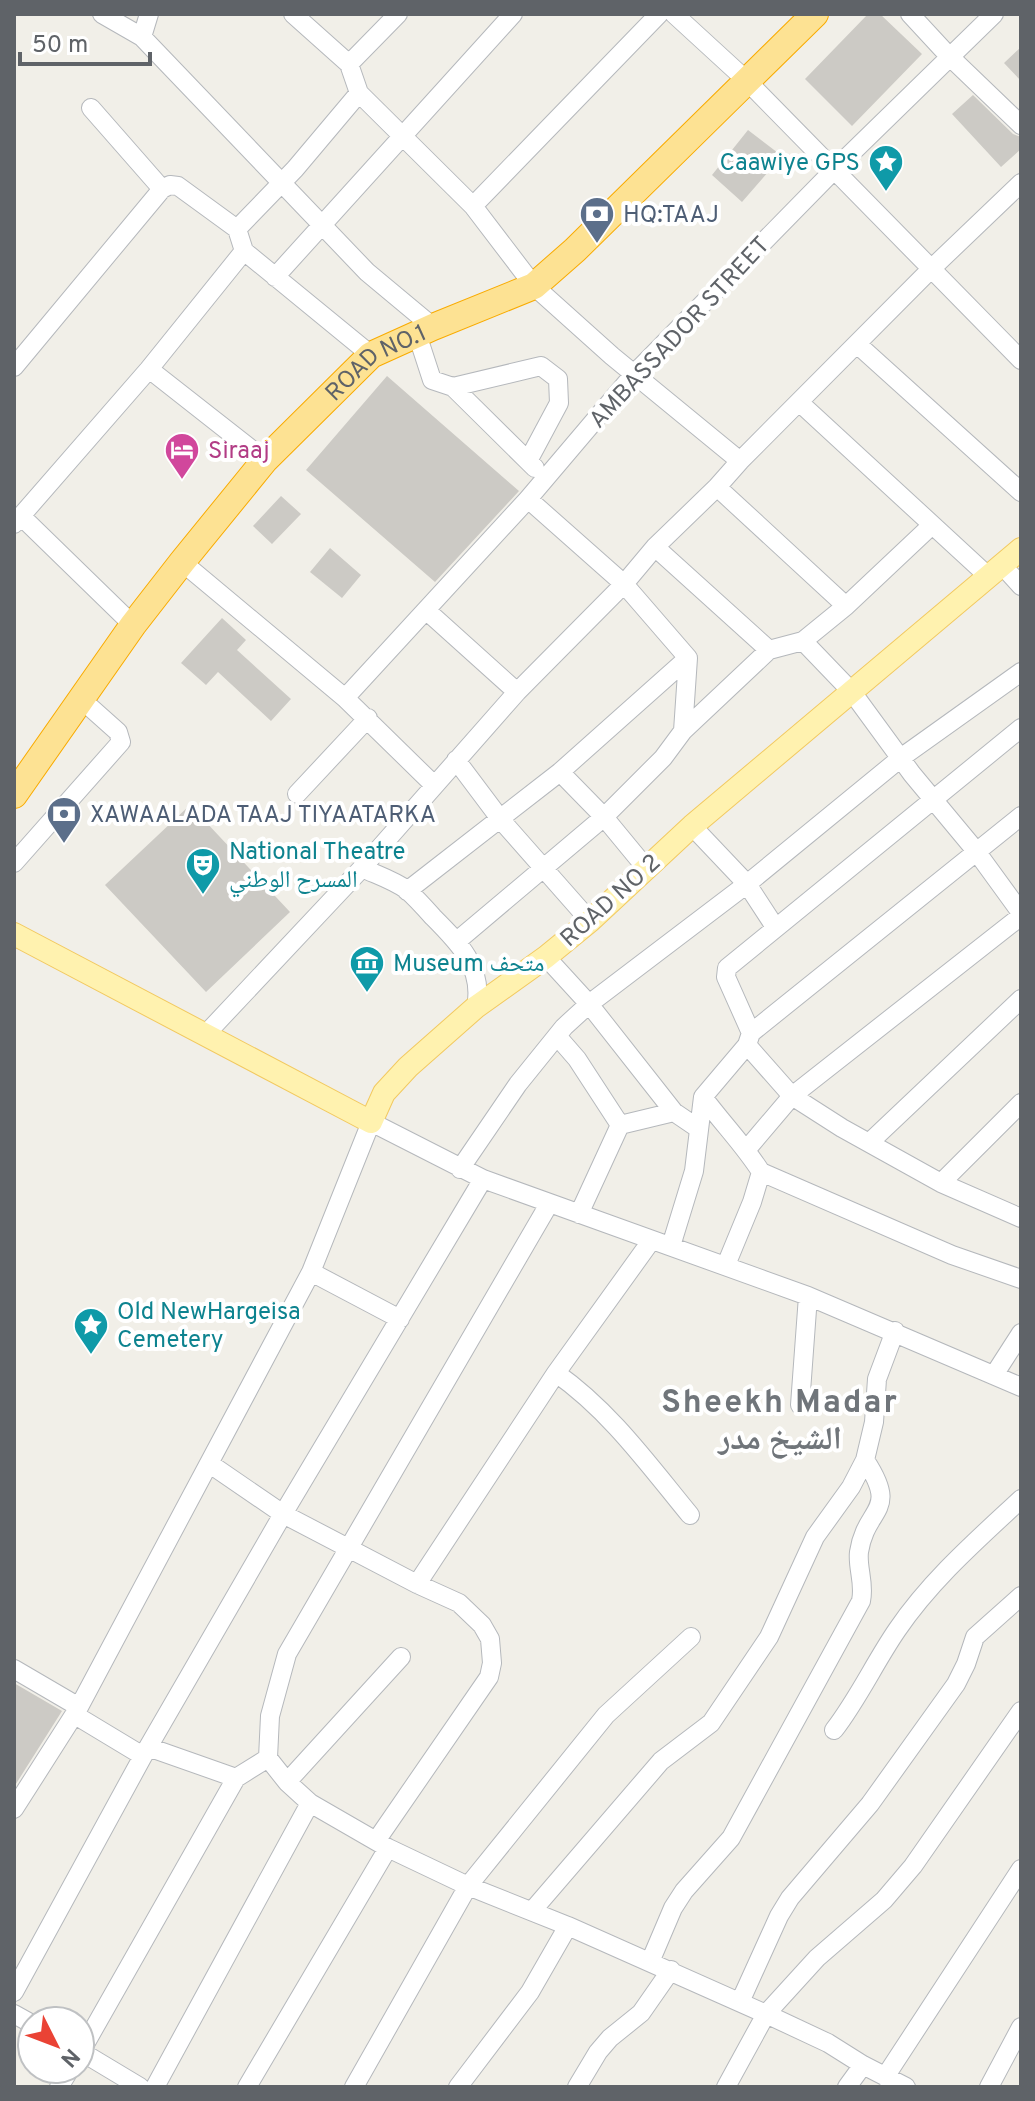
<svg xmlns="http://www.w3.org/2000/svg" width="1035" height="2101" font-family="Overpass,'Noto Naskh Arabic',sans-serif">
	<rect width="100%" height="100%" fill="#f1efe8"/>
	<!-- building -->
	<path fill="#cccac5" d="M868 14H880L922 54 852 126 805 79Z
		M1021 47V81L1004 63Z
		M973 95 1013 134 1021 137V149L1001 167 952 114Z
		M748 130 782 156 742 202 712 175Z
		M387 376 519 491 435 582 306 470Z
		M281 496 301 514 272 544 253 526Z
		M330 548 361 575 342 598 310 572Z
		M222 618 246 640 237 650 291 699 271 721 218 672 206 685 181 663Z
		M190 805 290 912 206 992 105 885Z
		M14 1683 62 1711 14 1787Z"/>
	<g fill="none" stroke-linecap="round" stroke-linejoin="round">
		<defs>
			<path id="minor" d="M102 14 142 37 367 272 433 327
				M293 14 349 64 359 93 473 206 534 286 612 356 740 461
				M674 14 746 80 1021 360
				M910 14 947 54 1021 125
				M142 37 149 14
				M349 64 398 14
				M91 108 162 189
				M473 206 659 14
				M237 229 295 169 359 93
				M244 251 371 355
				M275 277 513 14
				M417 334 432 380 453 387 535 468
				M857 344 1021 492
				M14 367 162 189 170 185 178 186 237 229 244 251 149 369 14 524
				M149 369 265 460
				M453 387 541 366 558 379 559 403 528 461
				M799 402 989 577
				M717 487 846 606
				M528 499 624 584 688 658 683 731
				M21 516 133 625
				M655 547 769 650
				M182 562 345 698 434 785
				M1002 565 1021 586
				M427 611 517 692
				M803 641 852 692 912 774 976 851 1021 913
				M345 698 528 499 634 374 834 170 994 14
				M456 760 501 820 590 921
				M560 772 604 817 646 868
				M297 794 368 718
				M692 826 747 884 775 927
				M14 863 121 742 118 732 81 699
				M362 868C377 875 393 880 407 890 416 898 425 908 433 917 459 943 484 968 476 1007
				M407 891 560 772 688 658
				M457 941 604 817 663 758 683 731 769 650 803 641 846 606 932 525
				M546 957 589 1004 674 1112 699 1129
				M751 1033 726 977 727 968 1021 728
				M205 1035 362 868 517 692 624 584 655 547 717 487 740 461 930 270 1021 183
				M557 1036 577 1059 620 1125
				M747 1045 792 1096 842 1128 941 1183 1021 1218
				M703 1097C722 1123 744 1145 761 1172L952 1255 1021 1279
				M620 1125 674 1112
				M870 1142 1021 999
				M747 1149 792 1096 1021 916
				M460 1169 518 1084 564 1027 589 1004 747 884 902 757 1021 672
				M941 1183 1021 1103
				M549 1204 287 1654 270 1716 268 1758 287 1782 310 1803 388 1848 468 1886 568 1926 766 2014 828 2043 863 2065 906 2087
				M579 1214 620 1125
				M651 1241 556 1373C610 1411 648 1464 690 1515
				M671 1246 694 1171 703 1097 747 1045 751 1033 1021 816
				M726 1265 752 1202 761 1172
				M311 1272 400 1319
				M994 1375 1021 1333
				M800 1405 808 1296
				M210 1464 283 1514 417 1584 459 1603 482 1625 490 1639 492 1663 489 1677 376 1841
				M417 1584 556 1373
				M14 1669 79 1707
				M75 1715 143 1756
				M834 1730C858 1699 875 1662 897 1630 931 1580 977 1540 1021 1499
				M148 1747 236 1778 268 1758
				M287 1782 401 1657
				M14 1809 79 1707 311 1272 371 1122 483 1179 808 1296 1021 1387
				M532 1911 661 1761 711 1723 769 1637 815 1537 851 1487 865 1460 874 1422 877 1379 895 1331
				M650 1962 673 1908 684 1891 731 1838 861 1601C865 1583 857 1568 859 1552 866 1506 900 1513 865 1460
				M14 1992 143 1756 283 1514 483 1179
				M740 2002 779 1916 790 1898 870 1804 956 1684 966 1664 975 1637 1021 1596
				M14 2014 32 2024
				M80 2051 140 2087
				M80 2053 236 1778
				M885 2077 1021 1869
				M59 2087 70 2069
				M155 2087 310 1803
				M247 2087 388 1848
				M354 2087 468 1886 606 1715 691 1637
				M458 2087 530 1992 568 1926
				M577 2087 598 2052 610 2038 641 2013 671 1970
				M726 2087 766 2014 817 1958 884 1900 913 1866 1021 1711
				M847 2087 863 2065
				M989 2087 1021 2027"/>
			<path id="major" d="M14 934 371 1122 384 1093 408 1067 476 1007 546 957 590 921 692 826 1021 549"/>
			<g id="highway">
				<path id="s1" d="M14 795 133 625 182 562 265 460 371 355 433 327 534 286 575 250 815 14"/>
			</g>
		</defs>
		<!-- minor casing -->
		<use href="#minor" stroke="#b5b8bc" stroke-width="20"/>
		<!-- major casing -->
		<use href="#major" stroke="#f2c960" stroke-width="24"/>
		<!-- highway casing -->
		<use href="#highway" stroke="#f9ab00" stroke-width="28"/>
		<!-- minor -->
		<use href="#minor" stroke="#fff" stroke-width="18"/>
		<!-- major -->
		<use href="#major" stroke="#fff2af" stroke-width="22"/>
		<!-- highway -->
		<use href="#highway" stroke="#fde293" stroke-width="26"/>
	</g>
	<!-- icons -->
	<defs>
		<symbol id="sight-pin" viewBox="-11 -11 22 30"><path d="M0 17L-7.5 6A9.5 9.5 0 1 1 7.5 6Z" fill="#0f9aa8" stroke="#fff"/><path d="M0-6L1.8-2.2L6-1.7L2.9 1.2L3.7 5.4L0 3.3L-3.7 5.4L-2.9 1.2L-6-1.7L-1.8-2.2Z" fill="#fff"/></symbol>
		<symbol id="bank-pin" viewBox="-11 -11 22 30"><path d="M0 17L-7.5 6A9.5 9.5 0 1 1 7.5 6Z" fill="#5c6f8a" stroke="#fff"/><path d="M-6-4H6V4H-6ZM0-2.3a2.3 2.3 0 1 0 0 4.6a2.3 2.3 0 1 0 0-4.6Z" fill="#fff"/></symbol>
		<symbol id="hotel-pin" viewBox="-11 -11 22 30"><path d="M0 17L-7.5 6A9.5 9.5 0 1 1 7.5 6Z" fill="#d1479c" stroke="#fff"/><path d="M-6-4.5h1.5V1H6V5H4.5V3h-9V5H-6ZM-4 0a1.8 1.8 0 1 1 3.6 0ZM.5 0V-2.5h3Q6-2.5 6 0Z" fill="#fff"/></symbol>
		<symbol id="theatre-pin" viewBox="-11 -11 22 30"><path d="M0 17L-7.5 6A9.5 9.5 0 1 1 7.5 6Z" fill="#0f9aa8" stroke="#fff"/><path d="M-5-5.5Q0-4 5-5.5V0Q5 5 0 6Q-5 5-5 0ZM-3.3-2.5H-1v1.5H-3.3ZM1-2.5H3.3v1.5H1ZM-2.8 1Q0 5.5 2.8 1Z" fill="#fff"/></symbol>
		<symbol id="museum-pin" viewBox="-11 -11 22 30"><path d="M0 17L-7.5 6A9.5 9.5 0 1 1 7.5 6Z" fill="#0f9aa8" stroke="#fff"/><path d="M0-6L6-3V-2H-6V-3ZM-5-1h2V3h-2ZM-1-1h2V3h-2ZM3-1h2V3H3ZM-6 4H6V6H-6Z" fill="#fff"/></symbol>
	</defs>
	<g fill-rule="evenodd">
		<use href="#sight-pin" x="866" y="142" width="40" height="54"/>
		<use href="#bank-pin" x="577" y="194" width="40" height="54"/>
		<use href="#hotel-pin" x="162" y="430" width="40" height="54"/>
		<use href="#bank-pin" x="44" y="794" width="40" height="54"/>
		<use href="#theatre-pin" x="183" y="845" width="40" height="54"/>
		<use href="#museum-pin" x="347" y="943" width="40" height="54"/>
		<use href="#sight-pin" x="71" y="1305" width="40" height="54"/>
	</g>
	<g text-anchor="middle" stroke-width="8" stroke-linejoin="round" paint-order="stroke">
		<!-- culture labels -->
		<g font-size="24" fill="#0d838f" stroke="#fff" text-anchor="start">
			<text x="860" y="170" text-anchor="end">Caawiye GPS</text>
			<text x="229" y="859">National Theatre<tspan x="229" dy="28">المسرح الوطني</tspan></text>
			<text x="393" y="971">Museum متحف</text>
			<text x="117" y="1319">Old NewHargeisa<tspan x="117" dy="28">Cemetery</tspan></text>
		</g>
		<!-- service labels -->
		<g font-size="24" fill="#4e5e75" stroke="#fff" text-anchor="start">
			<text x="623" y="222">HQ:TAAJ</text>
			<text x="90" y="822">XAWAALADA TAAJ TIYAATARKA</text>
		</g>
		<!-- street labels -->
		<g font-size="24" fill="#5f6368" stroke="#fff">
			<text transform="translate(679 332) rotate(-47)" y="8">AMBASSADOR STREET</text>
			<text dy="8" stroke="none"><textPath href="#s1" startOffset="568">ROAD NO.1</textPath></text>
			<text transform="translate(610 900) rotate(-42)" y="8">ROAD NO 2</text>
		</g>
		<!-- hotel labels -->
		<g font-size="24" fill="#b23c85" stroke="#fff" text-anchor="start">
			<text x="208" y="458">Siraaj</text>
		</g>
		<!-- district labels -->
		<g font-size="32" font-weight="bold" letter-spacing="2" fill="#70757a" stroke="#fff">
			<text x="780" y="1412">Sheekh Madar<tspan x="780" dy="37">الشيخ مدر</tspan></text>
		</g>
	</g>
	<!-- border -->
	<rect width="1035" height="2101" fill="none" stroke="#5f6368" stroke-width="32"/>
	<!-- north arrow -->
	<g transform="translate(56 2045) rotate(132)"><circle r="38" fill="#ffffff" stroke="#bfc1c3" stroke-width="2"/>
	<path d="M0-6L14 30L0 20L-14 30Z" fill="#ea4335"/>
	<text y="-12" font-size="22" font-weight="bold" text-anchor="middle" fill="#5f6368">N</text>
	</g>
	<!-- scale -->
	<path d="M20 52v12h130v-12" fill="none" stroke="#5f6368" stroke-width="4"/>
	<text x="32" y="52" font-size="24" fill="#5f6368" stroke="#ffffff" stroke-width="6" paint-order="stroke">50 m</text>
</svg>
